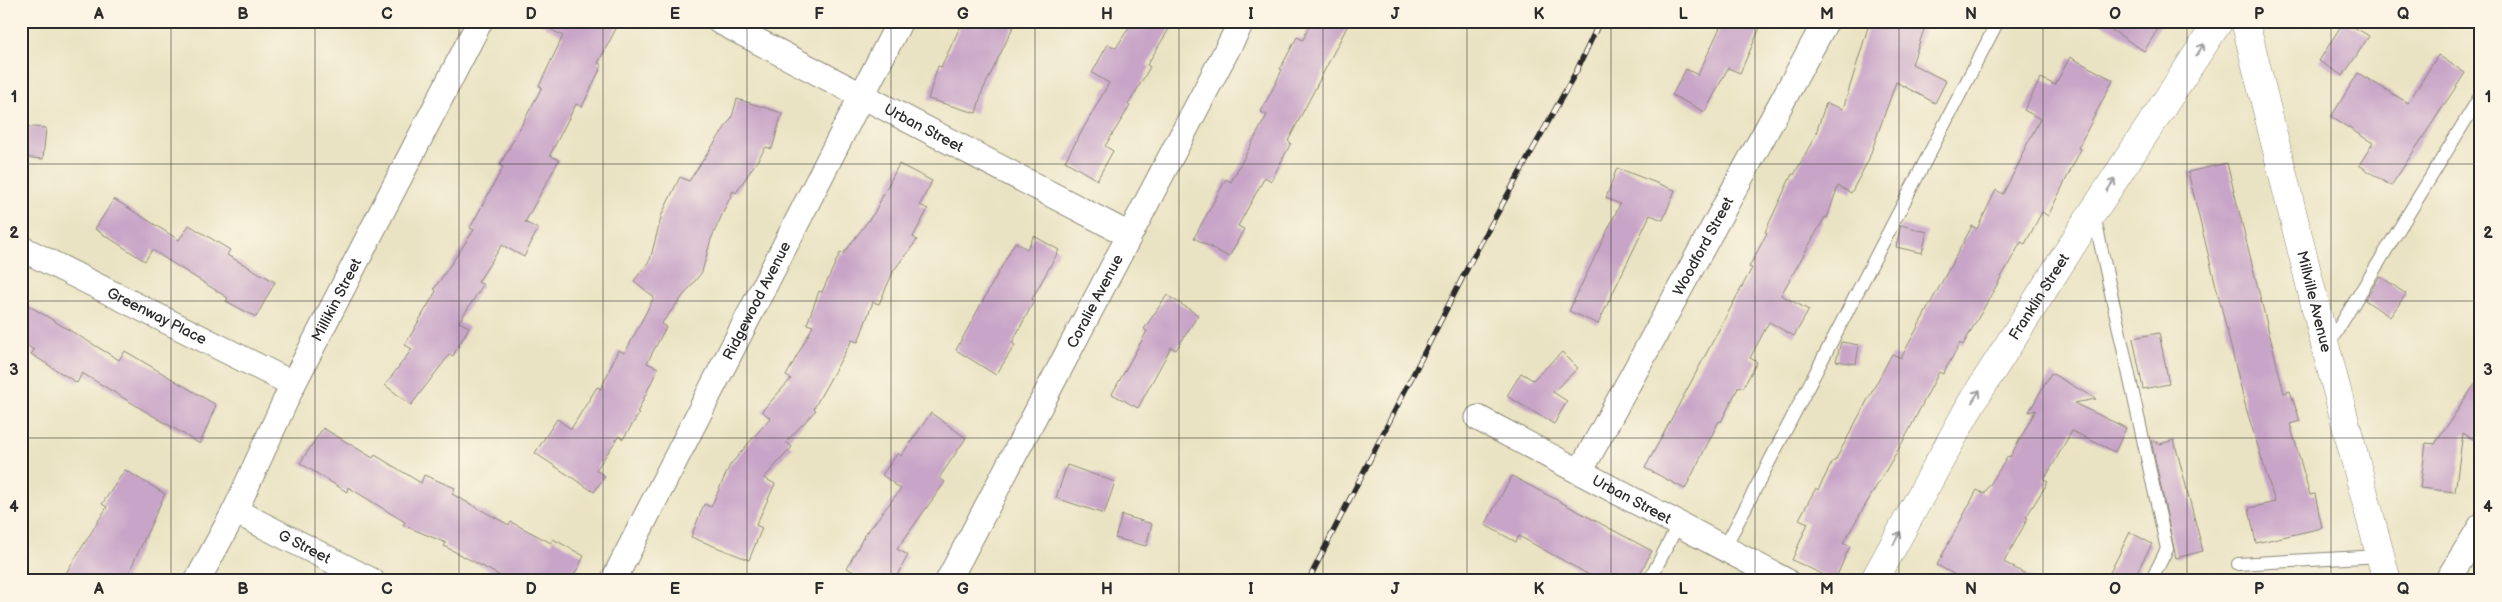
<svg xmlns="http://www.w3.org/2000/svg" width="2502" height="602" font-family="'Balsamiq Sans',sans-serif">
	<rect width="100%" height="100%" fill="#fcf5e5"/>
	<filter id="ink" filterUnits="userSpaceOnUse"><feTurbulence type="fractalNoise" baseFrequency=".02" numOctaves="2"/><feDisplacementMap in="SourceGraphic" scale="10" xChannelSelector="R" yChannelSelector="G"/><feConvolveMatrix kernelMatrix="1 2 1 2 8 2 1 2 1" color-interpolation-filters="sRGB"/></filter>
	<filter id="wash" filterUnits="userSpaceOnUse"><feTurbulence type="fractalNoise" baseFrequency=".0096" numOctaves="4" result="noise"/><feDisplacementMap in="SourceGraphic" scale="20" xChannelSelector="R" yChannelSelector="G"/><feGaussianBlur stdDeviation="1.12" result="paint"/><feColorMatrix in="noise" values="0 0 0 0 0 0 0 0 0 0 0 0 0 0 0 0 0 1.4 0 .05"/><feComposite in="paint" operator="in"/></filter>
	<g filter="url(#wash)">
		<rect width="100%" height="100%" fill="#eae3c3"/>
		<g id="blocks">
			<!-- building -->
			<path fill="#c8a4c8" d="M535 21H620L598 63 602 65 582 107 576 104 550 155 559 160 525 222 538 229 524 257 502 245 478 282 483 285 459 322 469 327 453 356 450 354 411 405 385 385 412 349 405 345 436 291 434 289 474 230 470 228 503 167 500 165 542 87 539 86 563 36Z
				M963 21H1016L982 92 976 113 928 99 938 66 941 67Z
				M1133 21H1174L1147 65 1150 67 1128 105 1130 106 1105 146 1113 151 1097 180 1065 161 1109 83 1092 73 1108 44 1116 48Z
				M1311 21H1350L1288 141 1291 143 1271 181 1265 177 1238 226 1244 229 1229 257 1194 238 1226 179 1231 182 1267 115 1261 112 1282 70 1280 69 1297 37 1303 40Z
				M1723 21H1763L1740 73 1728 68 1705 112 1672 95 1686 69 1698 75Z
				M1870 21H1927L1912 64 1946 81 1935 103 1896 82 1868 161 1851 193 1838 186 1827 218 1825 217 1781 295 1809 310 1794 336 1769 322 1750 358 1757 362 1743 388 1739 386 1721 422 1719 421 1685 489 1645 468 1752 268 1749 267 1767 233 1765 232 1792 174 1794 175 1815 136 1826 103 1843 109Z
				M2098 21H2163L2144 51Z
				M2344 21 2369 36 2343 76 2319 61Z
				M2438 55 2465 73 2391 186 2359 165 2373 143 2331 117 2358 73 2408 103Z
				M2070 57 2113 80 2078 148 2081 149 2048 216 2042 212 2025 244 2021 242 1963 345 1960 343 1943 374 1939 372 1905 438 1843 543 1850 546 1835 580 1792 560 1808 523 1799 519 1816 488 1818 490 1833 461H1835L1892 354 1901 358 1972 226 1977 229 1996 190 2003 194 2022 157 2021 156 2040 119 2024 110 2041 78 2055 85Z
				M737 99 782 113 772 149 766 147 736 193 733 191 711 239 702 272 661 324 666 327 647 363 658 368 637 413 639 414 623 439 619 436 596 470 605 476 594 492 535 453 557 419 571 429 597 387 601 389 618 350 625 353 654 297 634 281 650 260 662 214 680 177 689 181 732 117Z
				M21 126 46 128 43 159 21 157Z
				M2227 163 2284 393 2290 391 2300 421 2290 424 2310 495 2315 494 2322 528 2256 543 2249 508 2275 502 2246 408 2188 172Z
				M899 164 932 181 920 205 928 209 913 237 917 240 894 270 879 304 873 302 858 342 852 340 814 408 816 410 786 442 792 447 764 478 775 484 756 525 762 528 749 560 691 537 704 504 711 507 730 465 770 418 762 411 791 379 786 376 813 326 807 324 819 291 822 292 840 253 843 254 874 213Z
				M1617 168 1675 190 1663 220 1650 215 1598 324 1569 311 1620 204 1606 198Z
				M114 199 179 240 189 225 230 250 227 255 275 282 256 317 226 301 228 298 152 250 145 261 95 229Z
				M1901 225 1927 232 1922 253 1896 247Z
				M1034 236 1059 250 1032 299 1034 301 1012 343 1015 345 996 375 956 350 1015 242 1027 249Z
				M2380 276 2406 294 2390 317 2365 300Z
				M1167 295 1198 315 1176 350 1171 347 1138 408 1112 394 1147 331 1144 329Z
				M21 301 119 360 125 351 216 405 200 444 82 373 77 383 31 354 34 350 21 342Z
				M2159 333 2169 384 2143 389 2133 338Z
				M1841 342 1859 345 1856 364 1836 361Z
				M1562 352 1578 368 1553 392 1567 401 1554 424 1507 396 1521 373 1533 380Z
				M2051 373 2096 399 2074 403 2126 428 2115 452 2072 431 2044 480 2048 482 2026 517 2028 518 2004 562 2038 581H1966L1937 565 1977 490 1984 494 2008 456 2010 457 2036 410 2029 412Z
				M2481 375V444L2463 433 2455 492 2420 488 2426 443 2435 444Z
				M931 413 966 438 939 478 945 482 897 549 908 555 894 581H869L847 568 864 536 901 489 882 475 898 453 901 456Z
				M323 428 373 458 375 455 421 483 424 475 455 488 452 494 509 525 511 522 551 543 553 539 584 556 571 581H510L444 546 446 543 403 525 405 522 348 487 347 492 300 463Z
				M2151 440 2160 444 2174 440 2203 551 2176 558Z
				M1067 465 1115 482 1104 514 1056 498Z
				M125 470 165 494 125 581H61L107 507 102 504Z
				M1512 476 1652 551 1636 581H1600L1519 536 1516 542 1485 525Z
				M1122 515 1152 524 1146 546 1115 538Z
				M2130 532 2152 544 2132 581H2106Z"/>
		</g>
	</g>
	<g filter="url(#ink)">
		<use href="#blocks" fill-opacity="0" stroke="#8a8777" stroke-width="1"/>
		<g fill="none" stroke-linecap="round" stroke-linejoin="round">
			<defs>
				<path id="lane" d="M2094 215 2167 549 2151 581
					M2327 347 2481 95
					M1724 549 1998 21
					M2238 564 2380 556
					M1649 581 1678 525"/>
				<g id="street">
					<path id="s1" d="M719 21 1129 235"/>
					<path id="s2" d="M21 248 293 384"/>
					<path id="s3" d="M1478 418 1786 581"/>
					<path id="s4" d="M1581 470 1826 21"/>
					<path id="s5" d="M235 511 372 581"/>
					<path id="s6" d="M197 581 235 511 293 384 480 21"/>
					<path id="s7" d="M613 581 900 21"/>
					<path id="s8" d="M948 581 1242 21"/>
					<path d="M2447 581 2481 526"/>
				</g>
				<g id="secondary">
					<path id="s9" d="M2245 21 2326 349 2387 581"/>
					<path id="s10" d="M1874 581 1972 402 2093 212 2219 21"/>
				</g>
			</defs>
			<!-- lane casing -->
			<use href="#lane" stroke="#8a8777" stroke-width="14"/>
			<!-- street casing -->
			<use href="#street" stroke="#8a8777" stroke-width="27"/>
			<!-- secondary casing -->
			<use href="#secondary" stroke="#8a8777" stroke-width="29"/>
			<!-- lane -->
			<use href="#lane" stroke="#fff" stroke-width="12"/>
			<!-- street -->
			<use href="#street" stroke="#fff" stroke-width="25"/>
			<!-- secondary -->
			<use href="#secondary" stroke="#fff" stroke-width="28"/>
			<defs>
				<path id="rail" d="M1308 581 1472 259 1577 70 1600 21"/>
			</defs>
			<!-- rail casing -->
			<use href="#rail" stroke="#2b2b2b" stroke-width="5.5"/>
			<!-- rail -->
			<use href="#rail" stroke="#fcf5e5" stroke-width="4" stroke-dasharray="11" stroke-linecap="butt"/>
		</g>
		<!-- one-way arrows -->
		<defs><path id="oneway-shaft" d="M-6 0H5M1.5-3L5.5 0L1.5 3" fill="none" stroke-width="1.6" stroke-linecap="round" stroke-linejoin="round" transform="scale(1.25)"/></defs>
		<g stroke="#a0a0a0">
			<use href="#oneway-shaft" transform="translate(2200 50) rotate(-57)"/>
			<use href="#oneway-shaft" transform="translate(2111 185) rotate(-57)"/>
			<use href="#oneway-shaft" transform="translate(1976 396) rotate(-58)"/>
			<use href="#oneway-shaft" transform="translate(1897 538) rotate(-61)"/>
		</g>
	</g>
	<!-- grid -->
	<path fill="none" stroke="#2b2b2b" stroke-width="1" stroke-opacity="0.55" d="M171 21V581M315 21V581M459 21V581M603 21V581M747 21V581M891 21V581M1035 21V581M1179 21V581M1323 21V581M1467 21V581M1611 21V581M1755 21V581M1899 21V581M2043 21V581M2187 21V581M2331 21V581M21 164H2481M21 301H2481M21 438H2481"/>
	<g text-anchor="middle" stroke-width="4.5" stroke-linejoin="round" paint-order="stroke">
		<!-- street labels -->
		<g font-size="15" fill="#2b2b2b" stroke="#fcf5e5">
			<text dy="5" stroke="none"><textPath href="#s1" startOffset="231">Urban Street</textPath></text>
			<text dy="5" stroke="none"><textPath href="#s4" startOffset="255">Woodford Street</textPath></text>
			<text dy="5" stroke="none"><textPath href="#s10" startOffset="329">Franklin Street</textPath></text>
			<text dy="5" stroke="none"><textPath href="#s6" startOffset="314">Millikin Street</textPath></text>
			<text dy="5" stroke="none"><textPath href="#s7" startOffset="315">Ridgewood Avenue</textPath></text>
			<text dy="5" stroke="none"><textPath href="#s8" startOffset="316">Coralie Avenue</textPath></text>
			<text dy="5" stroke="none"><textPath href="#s9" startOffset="289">Millville Avenue</textPath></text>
			<text dy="5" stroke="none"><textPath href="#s2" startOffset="152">Greenway Place</textPath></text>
			<text dy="5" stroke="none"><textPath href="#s3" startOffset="174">Urban Street</textPath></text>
			<text dy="5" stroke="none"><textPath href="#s5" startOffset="78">G Street</textPath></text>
		</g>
	</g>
	<!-- margin -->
	<rect width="2502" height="602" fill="none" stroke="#fcf5e5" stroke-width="55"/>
	<rect x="28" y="28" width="2446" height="546" fill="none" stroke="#2b2b2b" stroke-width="2"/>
	<g font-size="16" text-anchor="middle" font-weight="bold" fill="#2b2b2b">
		<text x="99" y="19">A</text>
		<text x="243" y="19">B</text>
		<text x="387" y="19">C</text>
		<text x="531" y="19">D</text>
		<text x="675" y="19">E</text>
		<text x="819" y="19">F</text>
		<text x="963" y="19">G</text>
		<text x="1107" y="19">H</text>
		<text x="1251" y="19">I</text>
		<text x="1395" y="19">J</text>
		<text x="1539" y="19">K</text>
		<text x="1683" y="19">L</text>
		<text x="1827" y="19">M</text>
		<text x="1971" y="19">N</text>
		<text x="2115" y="19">O</text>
		<text x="2259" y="19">P</text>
		<text x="2403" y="19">Q</text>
		<text x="14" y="102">1</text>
		<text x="2488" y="102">1</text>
		<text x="14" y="238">2</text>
		<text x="2488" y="238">2</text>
		<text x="14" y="375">3</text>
		<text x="2488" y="375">3</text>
		<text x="14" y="512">4</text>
		<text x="2488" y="512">4</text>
		<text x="99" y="594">A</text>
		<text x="243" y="594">B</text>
		<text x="387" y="594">C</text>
		<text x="531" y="594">D</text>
		<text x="675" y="594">E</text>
		<text x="819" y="594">F</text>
		<text x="963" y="594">G</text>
		<text x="1107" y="594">H</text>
		<text x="1251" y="594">I</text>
		<text x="1395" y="594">J</text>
		<text x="1539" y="594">K</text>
		<text x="1683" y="594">L</text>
		<text x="1827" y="594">M</text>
		<text x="1971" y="594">N</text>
		<text x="2115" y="594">O</text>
		<text x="2259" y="594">P</text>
		<text x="2403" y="594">Q</text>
	</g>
</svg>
